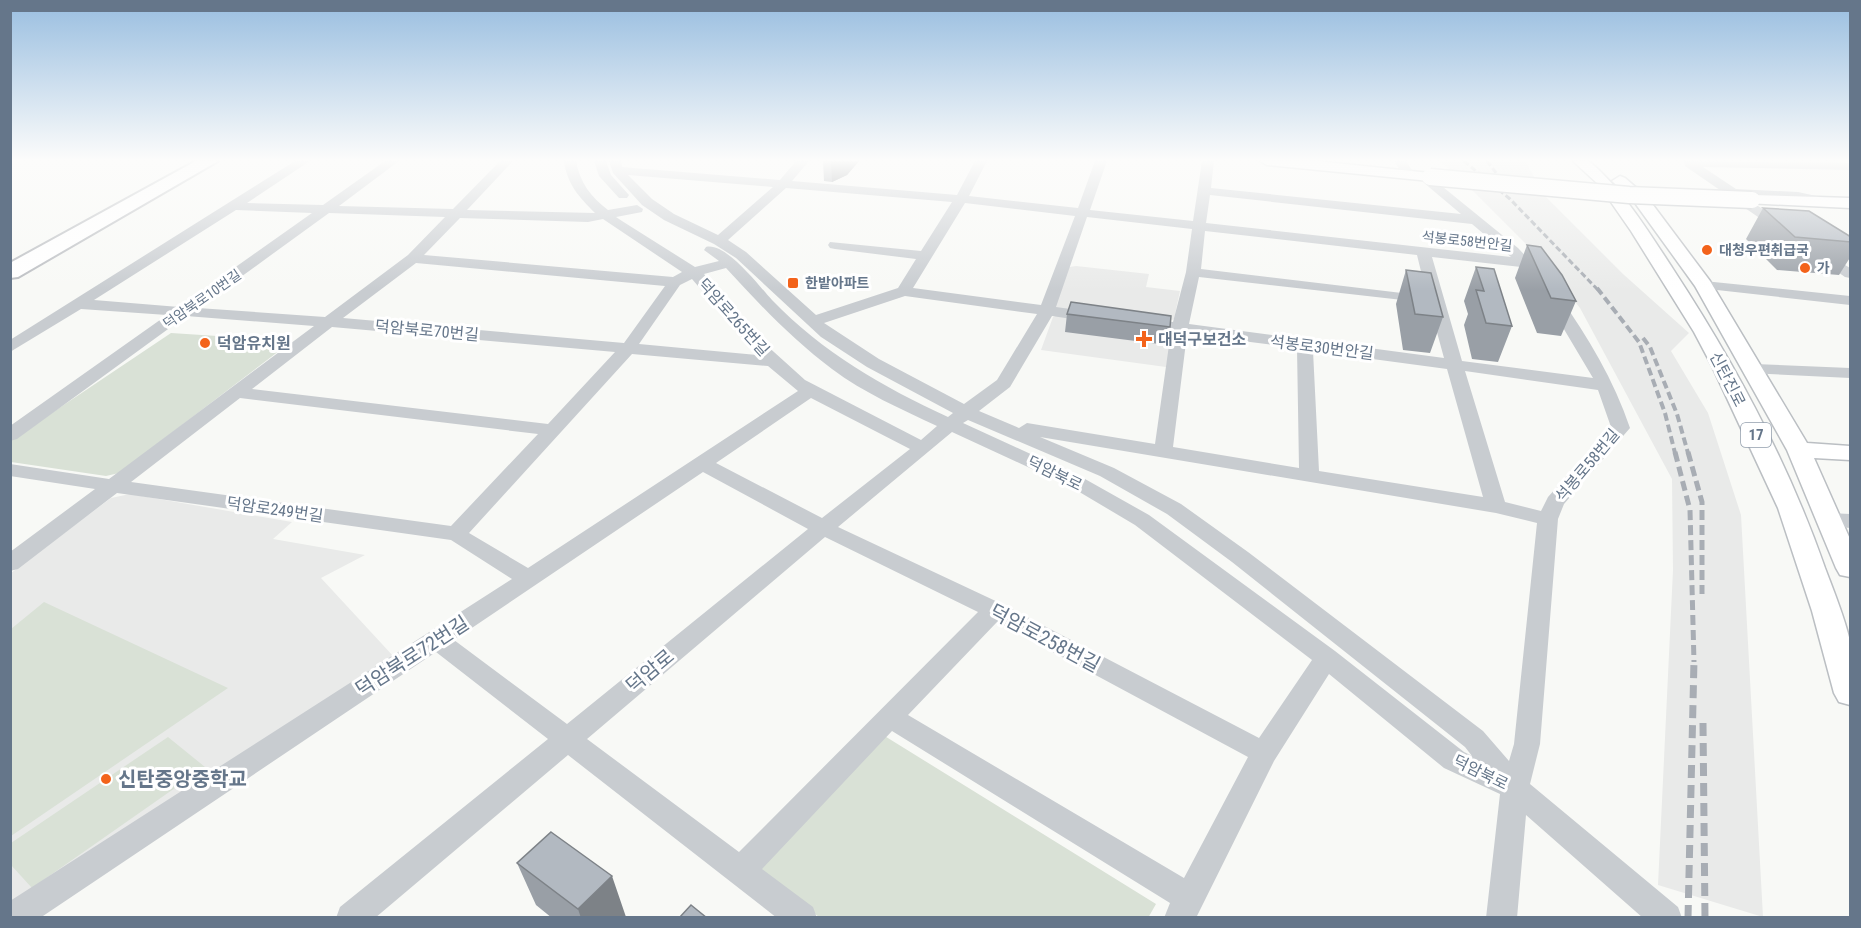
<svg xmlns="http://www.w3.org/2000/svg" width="1861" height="928" font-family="'Roboto Condensed','Noto Sans KR',sans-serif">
	<rect width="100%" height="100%" fill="#f8f9f6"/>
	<!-- built -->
	<path fill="#e9eae9" d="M1440 161H1525L1546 197 1623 274 1689 333 1671 351 1708 413 1741 515 1763 917 1658 885 1673 570 1672 479 1580 308 1544 262 1473 191Z
		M1076 266 1149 274 1146 287 1180 291 1174 319 1168 322 1057 308 1055 306 1069 267Z
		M1058 315 1168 330 1173 332 1166 367 1041 350 1053 317Z
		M130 494 292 522 273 539 365 555 321 578 394 657 11 902V573L111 498Z"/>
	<!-- green -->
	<path fill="#d9e1d6" d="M171 333 292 341 119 473 106 476 11 462 10 441Z
		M44 602 228 688 11 836V629Z
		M883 735 1156 904 1148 918 819 917 756 869Z
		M168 737 205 767 32 888 11 865V843Z"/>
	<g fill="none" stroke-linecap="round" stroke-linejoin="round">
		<defs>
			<path id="major" d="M1260 161H1316L1430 173 1437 177 1430 181 1267 165Z
				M1573 161H1589C1624 191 1648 231 1673 269 1734 362 1788 462 1825 568 1834 592 1844 616 1850 641 1854 661 1850 685 1850 705L1839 702 1834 693 1812 611 1778 508 1712 366 1694 332 1631 231 1599 185Z
				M1620 176 1625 178 1647 197 1710 281 1807 443 1850 446V460L1814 458 1850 539V577L1840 575 1836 568 1787 450 1695 286 1635 203 1612 181Z
				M1752 195 1850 198V208L1746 203 1744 200Z"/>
			<path id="highway" d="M196 161H218L18 277 10 278V263Z"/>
		</defs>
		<!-- major casing -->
		<use href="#major" stroke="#bbbfc3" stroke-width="3"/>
		<!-- highway casing -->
		<use href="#highway" stroke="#babdc1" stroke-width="4"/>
		<!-- minor -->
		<path fill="#c8ccd0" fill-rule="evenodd" d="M295 161H310L247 203 323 205 385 161H399L339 206 453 209 500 161H513L467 210 595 213C579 197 567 184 564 161H576C580 183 591 197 608 210L637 205 643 209 642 212 616 217 622 221 695 267 719 261 704 250 706 247C726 242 759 286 772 300 822 352 883 387 948 417L953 413 867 367 821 337 736 258 714 244 664 220 642 205 613 173 609 161H621L622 167 780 180 796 161H809L792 181 957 195 975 161H987L969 196 1078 208 1095 161H1107L1090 210 1193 221 1202 161H1214L1211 188 1461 214 1417 177 1423 173 1427 174 1518 248 1535 266 1528 270 1521 267 1432 257 1462 361 1593 378 1546 299 1554 294 1559 296C1588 337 1614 380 1630 428L1564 504 1558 519 1540 744 1530 784 1678 907 1682 918H1643L1526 815 1517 918H1486L1500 794 1444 768 1329 674 1274 761 1196 918H1164L1170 903 892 731 762 869 813 907 817 918H777L568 755 375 918H336L340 907 548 739 436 652 40 918H10V901L512 579 451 540 117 493 18 569 10 571V552L95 489 10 476V464L109 479 314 326 186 316 17 439 10 441V426L167 315 81 309 10 352V340ZM628 175 773 187 718 235 674 214 652 199ZM786 188 952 202 921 251 830 242 828 245 830 248 835 249 916 259 898 288 816 315 746 252 728 240ZM1210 195 1472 224 1511 257 1206 223ZM965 203 1075 216 1041 305 913 288ZM236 210 312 213 179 307 94 300ZM329 213 445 217 408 255 325 317 198 308ZM1087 217 1192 229 1186 272 1173 322 1145 318 1137 323 1145 328 1171 331 1155 444 1027 423 1019 428 979 411 1010 387 1052 316 1092 322 1100 317 1092 312 1056 307ZM460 218 588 222 603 219 682 272 673 277 424 255ZM1205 231 1417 255 1427 296 1201 269ZM416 263 665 286 624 343 343 318ZM726 268C759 304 793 340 832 369 864 393 901 409 937 426L921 440 805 380 764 343 704 274ZM1199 277 1429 303 1444 358 1189 324ZM692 279 757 355 639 344 680 285ZM905 296 1037 314 997 380 964 404 879 359 824 323ZM332 327 615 352 548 424 252 389ZM1187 334 1297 348 1299 468 1173 447ZM1313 351 1447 369 1483 497 1319 471ZM632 354 768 366 798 391 528 568 469 533ZM1465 371 1598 390 1611 427 1548 497 1541 511 1505 502ZM240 398 538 434 451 526 131 482ZM811 398 910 449 822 518 716 463ZM968 420 1100 476 1167 514 1232 562 1465 747 1472 756 1464 752 1335 651 1149 515 1085 479 963 423ZM952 432 1071 487 1135 525 1312 660 1259 738 1002 604 838 527ZM1040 437 1496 513 1537 523 1514 744 1509 761 1483 731 1248 552 1181 504 1114 468ZM703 472 808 529 567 724 454 640ZM825 537 978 612 739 852 587 739ZM997 622 1248 757 1184 878 908 715Z
			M594 161H606L611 175 629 195 627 198H619L599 176Z
			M1394 161H1406L1415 175 1413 178H1405Z
			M1684 161 1850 163V170L1703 167 1736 189 1798 192 1830 199 1831 202 1830 205 1825 206 1798 200 1730 197 1685 166Z
			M1750 201 1787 224 1789 227 1787 230H1777L1745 208 1744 205Z
			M1821 250 1850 268V278L1845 277 1816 257 1814 254 1816 251Z
			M1704 281 1850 296V305L1699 288 1697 285 1699 282Z
			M1754 364 1850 368V378L1748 373 1745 369 1748 365Z
			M1829 513 1850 514V528L1822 525 1819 520 1822 515Z"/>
		<!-- major -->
		<use href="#major" fill="#fff" fill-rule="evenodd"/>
		<!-- highway -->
		<use href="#highway" fill="#fff" fill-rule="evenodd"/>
		<!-- rail-far3 -->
		<path stroke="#a8adb4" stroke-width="3" stroke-dasharray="6 3" stroke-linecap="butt" d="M1464 161 1510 199 1598 290
			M1487 161 1506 186"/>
		<!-- rail-far2 -->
		<path stroke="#a8adb4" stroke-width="4" stroke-dasharray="8 4" stroke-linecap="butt" d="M1597 288 1639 342 1665 413 1675 453
			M1643 338 1650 347 1677 414 1688 453"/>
		<!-- rail-far1 -->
		<path stroke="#a8adb4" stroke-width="5" stroke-dasharray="10 5" stroke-linecap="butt" d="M1675 452 1690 510 1694 662
			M1688 452 1702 502V594"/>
		<!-- rail -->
		<path stroke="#a8adb4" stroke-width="7" stroke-dasharray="13 7" stroke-linecap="butt" d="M1703 723 1705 918
			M1688 918 1694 660"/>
		<defs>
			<path id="major-bridge" d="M1430 177 1629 195 1752 200"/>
		</defs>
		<!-- major-bridge casing -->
		<use href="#major-bridge" stroke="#bbbfc3" stroke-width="19" stroke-linecap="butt"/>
		<!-- major-bridge -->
		<use href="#major-bridge" stroke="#fff" stroke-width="16"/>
	</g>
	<!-- wall -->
	<path fill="#999fa6" d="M823 161H859L847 175 832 182 824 181Z
		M1763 208 1851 237V256L1839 275 1777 270 1746 239Z
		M1527 245 1576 301 1561 336 1537 333 1515 278Z
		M1476 267 1512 326 1498 362 1472 359 1464 325 1468 314 1464 301Z
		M1406 270 1443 317 1430 353 1403 350 1396 304Z
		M1067 314 1171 316 1167 345 1065 332Z
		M517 863 626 917 552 918 536 905Z"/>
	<!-- shaded-wall -->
	<path fill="#7d8287" d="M831 161H859L847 175 832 182Z
		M612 876 626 917 581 918 578 909Z"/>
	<!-- building -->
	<path fill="#b2b9c1" stroke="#7d8287" stroke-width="1.5" d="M1763 208 1809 211 1851 237V242L1795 237Z
		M1527 245 1541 247 1562 275 1576 301 1551 298Z
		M1476 267 1494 269 1512 326 1486 323 1476 290 1484 291Z
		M1406 270 1431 273 1443 317 1415 314Z
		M1071 302 1171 316 1170 327 1067 314Z
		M551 832 612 876 578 909 517 863Z
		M691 905 707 918H679Z"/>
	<!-- sky -->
	<linearGradient id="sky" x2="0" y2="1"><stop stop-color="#99bee0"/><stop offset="0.55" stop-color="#fcfcfb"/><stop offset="1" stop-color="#fcfcfb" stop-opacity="0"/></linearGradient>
	<rect width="1861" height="291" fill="url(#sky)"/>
	<!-- markers -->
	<g fill="#f3631b" stroke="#fff" stroke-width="2">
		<circle cx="1707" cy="250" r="6"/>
		<circle cx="1805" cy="268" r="6"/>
		<rect x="787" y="277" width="12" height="12" rx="3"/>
		<path d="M1141 330h6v6h6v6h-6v6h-6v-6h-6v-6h6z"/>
		<circle cx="205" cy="343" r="6"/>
		<circle cx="106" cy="779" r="6"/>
	</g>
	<g text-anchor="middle" stroke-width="6" stroke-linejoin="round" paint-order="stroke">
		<!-- far-street labels -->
		<g font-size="14" fill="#65768a" stroke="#fff">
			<text transform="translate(1467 241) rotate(6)" y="5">석봉로58번안길</text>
			<text transform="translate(202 299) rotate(-35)" y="5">덕암북로10번길</text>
		</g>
		<!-- far-poi labels -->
		<g font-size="14" font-weight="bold" fill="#65768a" stroke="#fff" text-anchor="start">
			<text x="1719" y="255">대청우편취급국</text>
			<text x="1817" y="273">가</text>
			<text x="805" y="288">한밭아파트</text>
		</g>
		<!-- shield labels -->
		<rect fill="#fff" stroke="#939fad" stroke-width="1.5" x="1741" y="423" width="30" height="24" rx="4.5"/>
		<g font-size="15" font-weight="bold" fill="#65768a">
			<text x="1756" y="440">17</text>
		</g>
		<!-- street labels -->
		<g font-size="16" fill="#65768a" stroke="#fff">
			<text transform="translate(734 317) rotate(48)" y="6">덕암로265번길</text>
			<text transform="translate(427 330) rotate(5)" y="6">덕암북로70번길</text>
			<text transform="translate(1322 347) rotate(7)" y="6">석봉로30번안길</text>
			<text transform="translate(1728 379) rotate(63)" y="6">신탄진로</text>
			<text transform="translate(1587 465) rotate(-50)" y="6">석봉로58번길</text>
			<text transform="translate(1055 473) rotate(26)" y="6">덕암북로</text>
			<text transform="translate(275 509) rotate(8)" y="6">덕암로249번길</text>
			<text transform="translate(1481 772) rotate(26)" y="6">덕암북로</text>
		</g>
		<!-- poi labels -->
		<g font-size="16" font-weight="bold" fill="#65768a" stroke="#fff" text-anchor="start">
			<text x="1158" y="345">대덕구보건소</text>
			<text x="217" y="349">덕암유치원</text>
		</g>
		<!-- near-street labels -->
		<g font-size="20" fill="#65768a" stroke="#fff">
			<text transform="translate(1045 638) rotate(28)" y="7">덕암로258번길</text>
			<text transform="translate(412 656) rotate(-33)" y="7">덕암북로72번길</text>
			<text transform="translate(650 671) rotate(-40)" y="7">덕암로</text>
		</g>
		<!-- near-poi labels -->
		<g font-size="20" font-weight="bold" fill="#65768a" stroke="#fff" text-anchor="start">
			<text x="118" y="786">신탄중앙중학교</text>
		</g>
	</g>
	<!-- border -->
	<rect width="1861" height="928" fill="none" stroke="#65768a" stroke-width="24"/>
</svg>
